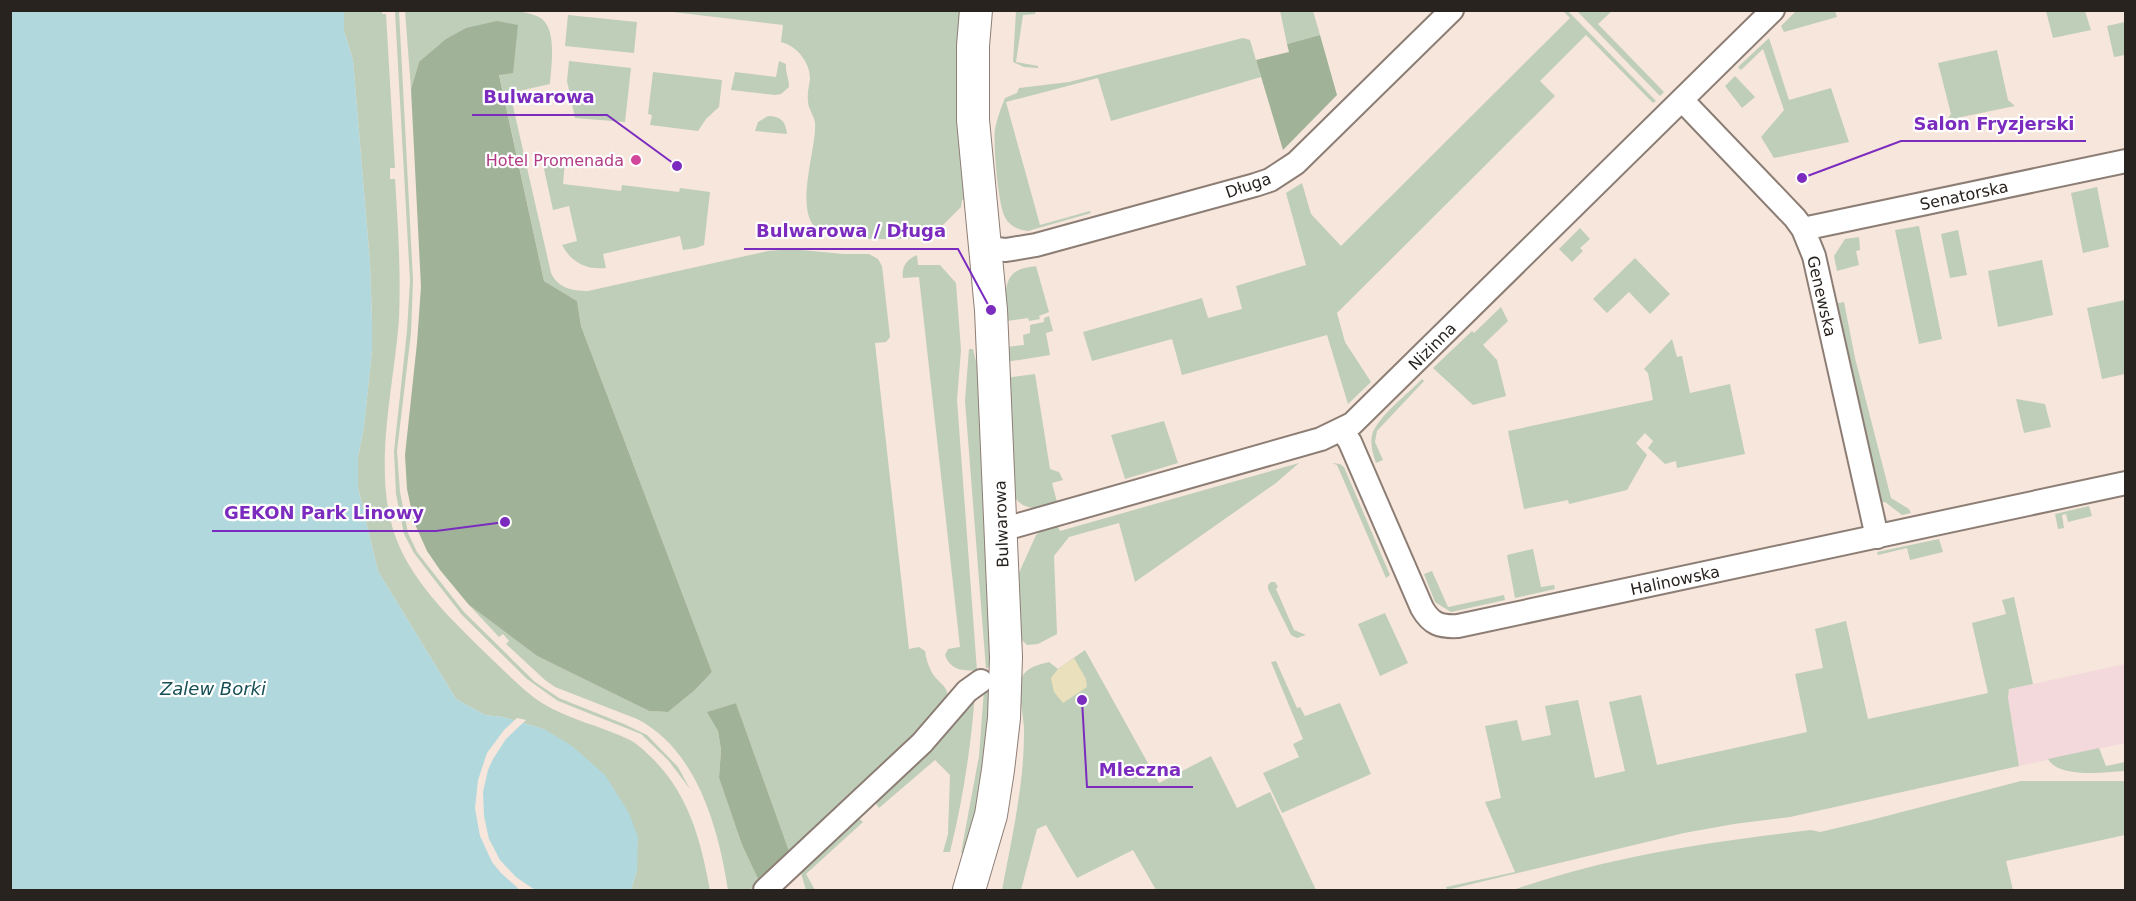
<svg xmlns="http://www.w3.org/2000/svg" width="2136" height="901" font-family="'DejaVu Sans',sans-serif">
	<rect width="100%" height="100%" fill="#f7e6db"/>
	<!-- commercial -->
	<path fill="#f3d8dc" d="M2125 664V743L2019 766 2008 698 2010 689Z"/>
	<!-- green -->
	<path fill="#bfceb9" d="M506 10C516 11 529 12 539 17 558 27 551 66 550 84L510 93 551 273C558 288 572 291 588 291L768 251 791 249 843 254H869L878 259 882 266 890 337 886 342 875 343 909 649 919 647 925 651C926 658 928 665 931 671 940 687 951 684 947 706L795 848 789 851 736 703 708 712 718 731 721 750 719 778 742 845 759 881 750 890H728C719 830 697 749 637 719L555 687 545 680 506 644 509 641 503 634 499 637 469 605 537 656 649 711 668 712 695 690 712 672 581 326 577 301 544 281 499 74 419 62 411 89 405 11Z
		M344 11H382V14H386L395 168H390V179H395C398 226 401 272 399 319 394 390 369 480 400 548 420 592 464 632 498 665 512 678 526 693 542 703 570 720 601 726 630 740 639 745 647 753 654 760 690 797 701 842 710 890H631L637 870 544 729 503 717 485 715 456 699 378 571 358 488V457L364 427 372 350V321L370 263 353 60 344 31Z
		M395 11H399L413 280 411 333 397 451 400 492 408 533 417 552 464 612 535 682 559 698 624 724 647 735 678 767 690 789 668 760 641 734 558 701 527 679 462 615 430 574 414 553 404 534 396 494 394 451 407 331 410 281Z
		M664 11H964L969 199 962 200 961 207 940 228 919 230 917 239C892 238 841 242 821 232 791 216 817 150 815 123 814 115 808 109 808 101 807 94 809 86 810 79 810 62 797 46 781 42L783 25Z
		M1016 11H1036L1035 14 1023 15 1016 62 1038 66V68L1024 67 1013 62Z
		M1280 11H1313L1320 35 1287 44Z
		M1563 11H1568L1656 101 1653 103 1586 35 1540 81 1555 96 1337 313 1345 342 1371 382 1348 404 1327 335 1182 375 1172 339 1092 361 1083 332 1202 298 1208 318 1242 309 1236 286 1306 265 1286 193 1302 183 1311 214 1341 246 1570 18Z
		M1577 11H1612L1598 24 1664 92 1660 96Z
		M1796 11H1835L1837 17 1784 32 1781 26Z
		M2046 11H2085L2091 30 2053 38Z
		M568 15 637 22 634 53 565 46Z
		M2125 22V55L2114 57 2107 26Z
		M1243 38 1250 40 1261 77 1111 121 1098 78 1006 102 1040 225 1090 211 1091 213 1028 231C1019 230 1009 226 1005 217 998 205 993 143 995 129 997 118 1001 108 1005 98L1017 93 1019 88 1069 82Z
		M1769 38 1789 100 1831 88 1849 142 1774 158 1761 137 1784 110 1763 49 1741 70 1738 67Z
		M1997 50 2008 100 2015 106 1947 120 1951 114 1938 63Z
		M569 61 631 68 625 122 575 118 567 81Z
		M779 61 786 64C785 72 789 78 789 87L781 94 775 95 731 90 735 72 776 77Z
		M653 72 722 80 719 107 706 119 698 131 650 125 652 115 648 114Z
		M1735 76 1755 97 1742 108 1725 86Z
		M768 116C781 116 786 122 787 134L755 131 758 122Z
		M542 160 565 161 563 184 621 191 622 185 679 192 680 188 710 192 704 245 696 248 683 250 680 236 603 254 606 268C586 270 572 263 562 245L577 241 569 206 553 210Z
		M2097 187 2109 247 2083 253 2071 193Z
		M1919 226 1942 339 1919 344 1895 230Z
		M1580 228 1590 239 1580 248 1583 251 1572 262 1559 249Z
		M1958 230 1967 275 1950 278 1941 234Z
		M1859 237 1860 250 1856 251 1859 265 1837 271 1834 256 1845 239Z
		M917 255 918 265H940L956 283 961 350 957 400 977 671C962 670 951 671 945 655L948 649 960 647 919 277 903 278C901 267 907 259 917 255Z
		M1635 258 1670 294 1650 314 1629 292 1607 313 1593 299Z
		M2042 260 2053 315 1998 327 1988 271Z
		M1036 266 1049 312 1039 316 1040 319 1029 321 1028 318 1007 321C1006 307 1001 279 1017 271 1022 268 1030 267 1036 266Z
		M2125 300V374L2102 379 2087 308Z
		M1844 302 1855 358 1891 498 1909 509 1911 513 1902 515 1885 502 1879 503 1833 304Z
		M1501 307 1508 321 1483 345 1497 360 1506 396 1473 405 1433 368 1472 331 1474 333Z
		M1049 316 1053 331 1046 333 1050 355 1006 362 1005 347 1024 345 1023 335 1030 333V325L1044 322V318Z
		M1672 339 1677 357 1682 356 1690 393 1730 384 1745 454 1677 468 1676 461 1665 464 1648 448 1653 441 1645 433 1636 443 1647 455 1627 490 1569 504 1568 500 1524 509 1508 431 1653 400 1648 373 1644 369Z
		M969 349H973L985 399 991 665 986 669 965 401Z
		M1035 374 1050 469 1059 472 1063 480 1052 483 1057 502 1053 506C1036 509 1022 511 1012 493L1006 378Z
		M1422 379 1424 381 1377 431 1375 442 1383 460 1376 463C1373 454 1370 445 1372 435 1377 417 1409 393 1422 379Z
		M2016 399 2045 404 2051 427 2024 433Z
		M1164 421 1178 463 1125 479 1111 435Z
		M1299 463 1276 483 1135 582 1119 523 1069 537 1054 556 1057 634 1038 644 1027 645 1020 638 1018 575 1036 535 1043 530 1057 525 1060 531Z
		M1332 463 1340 464 1344 467 1390 575 1386 578 1337 465Z
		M2089 506 2092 516 2068 522 2066 514 2062 515 2064 528 2058 529 2055 514Z
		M1939 539 1943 552 1910 560 1907 548 1878 555 1877 552Z
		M1533 549 1541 587 1554 585 1555 589 1515 598 1507 555Z
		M1432 571 1448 607 1504 595 1505 600 1451 612 1435 602 1424 574Z
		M1271 582H1275L1278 587 1276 589 1294 630 1306 635 1297 638 1291 635 1268 589V585Z
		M2014 597 2033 684 2009 689 2008 698 2019 766 1790 817 1734 824 1684 833 1447 890 1446 887 1515 872 1485 802 1501 798 1485 726 1517 720 1522 741 1551 735 1545 706 1578 700 1595 778 1625 771 1609 702 1641 695 1657 765 1807 732 1795 674 1823 668 1815 629 1846 621 1868 719 1988 693 1972 623 2006 614 2002 600Z
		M1385 613 1408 663 1380 676 1358 624Z
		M1085 650 1159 783 1211 756 1237 808 1270 792 1316 890H1156L1133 850 1077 878 1046 825 1037 829 1021 890H1002C1012 837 1025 781 1024 727 1023 714 1017 687 1022 677 1028 666 1039 665 1049 662L1058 669Z
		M1276 661 1297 708 1300 707 1305 716 1340 703 1371 774 1282 813 1263 773 1299 757 1293 744 1303 739 1271 662Z
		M984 690 994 695 970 853H961L979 756Z
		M975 693C971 747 963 799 950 852H943L948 834 950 775 935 760 879 808 874 801Z
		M2099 748 2106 766 2125 762V771C2106 772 2059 779 2048 759Z
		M2021 781H2125V835L2006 861 2013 890H1513C1610 856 1710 842 1811 830L1820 832 1871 820Z
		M856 816 863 822 806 874 815 890H806L800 870Z"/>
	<!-- forest -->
	<path fill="#a0b399" d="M497 21 518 25 513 73 499 75 544 281 577 301 581 326 712 672 695 690 668 712 649 711 537 656 469 605 440 570 427 551 414 522 407 489 405 455 417 343 421 287 411 89 419 62 446 39 466 28Z
		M1320 35 1337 95 1283 150 1256 60 1289 52 1287 44Z
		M736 703 789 851 785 857 759 881 742 845 719 778 721 750 718 731 707 712Z"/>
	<!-- sand -->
	<path fill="#eae0bb" d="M1074 658 1086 679 1087 687 1063 703 1054 692 1051 678 1058 669Z"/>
	<!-- water -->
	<path fill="#b1d8dd" d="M10 11H344V31L353 60 370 263 372 321V350L364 427 358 457V488L378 571 456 699 485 715 503 717 544 729 572 746 605 775 629 813 638 837 637 870 631 890H11Z"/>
	<!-- pier -->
	<path fill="#f7e6db" d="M517 718 526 720 506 739 493 759 488 770 483 792 484 816 489 839 500 860 516 877 535 890H520L501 873 492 862 480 836 475 808 478 780 487 753 504 730Z"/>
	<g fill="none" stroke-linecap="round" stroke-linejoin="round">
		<defs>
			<path id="street" d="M1682 100 1795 218 1803 229 1814 256 1877 537
				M1803 229 2126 161
				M986 248 1006 250 1036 245 1255 185 1270 180 1296 163 1452 10
				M1342 430 1350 442 1422 608C1431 624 1440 627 1458 626L2126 483
				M1001 530 1321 439 1352 424 1773 10
				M765 890 922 743 967 691 981 681"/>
			<path id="secondary" d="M969 890 991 815 998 770 1004 718 1006 657 991 310 973 120V46L976 10"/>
		</defs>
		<!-- street casing -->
		<use href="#street" stroke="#8d7e75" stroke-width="26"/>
		<!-- secondary casing -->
		<use href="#secondary" stroke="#8d7e75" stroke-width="34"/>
		<!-- street -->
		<use href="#street" stroke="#fff" stroke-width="22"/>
		<!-- secondary -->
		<use href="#secondary" stroke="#fff" stroke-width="32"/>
	</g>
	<!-- markers -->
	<circle fill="#d1479c" stroke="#fff" stroke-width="2" cx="636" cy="160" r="6"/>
	<g text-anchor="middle" stroke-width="4.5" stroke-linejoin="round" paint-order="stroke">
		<!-- hotel labels -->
		<g font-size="16" fill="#b23c85" stroke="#fff" text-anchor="end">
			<text x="624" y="166">Hotel Promenada</text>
		</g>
		<!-- street labels -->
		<g font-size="16" fill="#29231f" stroke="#fff">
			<text transform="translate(1248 185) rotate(-19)" y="6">Długa</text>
			<text transform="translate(1964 195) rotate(-12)" y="6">Senatorska</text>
			<text transform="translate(1822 296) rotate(77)" y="6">Genewska</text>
			<text transform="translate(1432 346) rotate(-45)" y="6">Nizinna</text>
			<text transform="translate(1001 524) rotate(-92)" y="6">Bulwarowa</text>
			<text transform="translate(1675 580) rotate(-12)" y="6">Halinowska</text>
		</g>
		<!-- water labels -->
		<g font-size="18" font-style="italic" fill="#164f55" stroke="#fff">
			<text x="213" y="695">Zalew Borki</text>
		</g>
	</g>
	<!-- callouts -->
	<path fill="none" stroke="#7b2cbf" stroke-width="2" d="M677 166L607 115H472M1802 178L1901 141H2086M991 310L958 249H744M505 522L436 531H212M1082 700L1087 787H1193"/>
	<g fill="#7b2cbf" stroke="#fff" stroke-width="2">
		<circle cx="677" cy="166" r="6"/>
		<circle cx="1802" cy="178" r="6"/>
		<circle cx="991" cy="310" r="6"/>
		<circle cx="505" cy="522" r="6"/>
		<circle cx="1082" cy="700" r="6"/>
	</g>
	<g font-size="18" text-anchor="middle" font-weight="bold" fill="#7b2cbf" stroke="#fff" stroke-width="4.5" stroke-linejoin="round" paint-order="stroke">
		<text x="539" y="103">Bulwarowa</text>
		<text x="1994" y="130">Salon Fryzjerski</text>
		<text x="851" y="237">Bulwarowa / Długa</text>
		<text x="324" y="519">GEKON Park Linowy</text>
		<text x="1140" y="776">Mleczna</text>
	</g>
	<!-- border -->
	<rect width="2136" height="901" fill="none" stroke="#29231f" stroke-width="24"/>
</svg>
